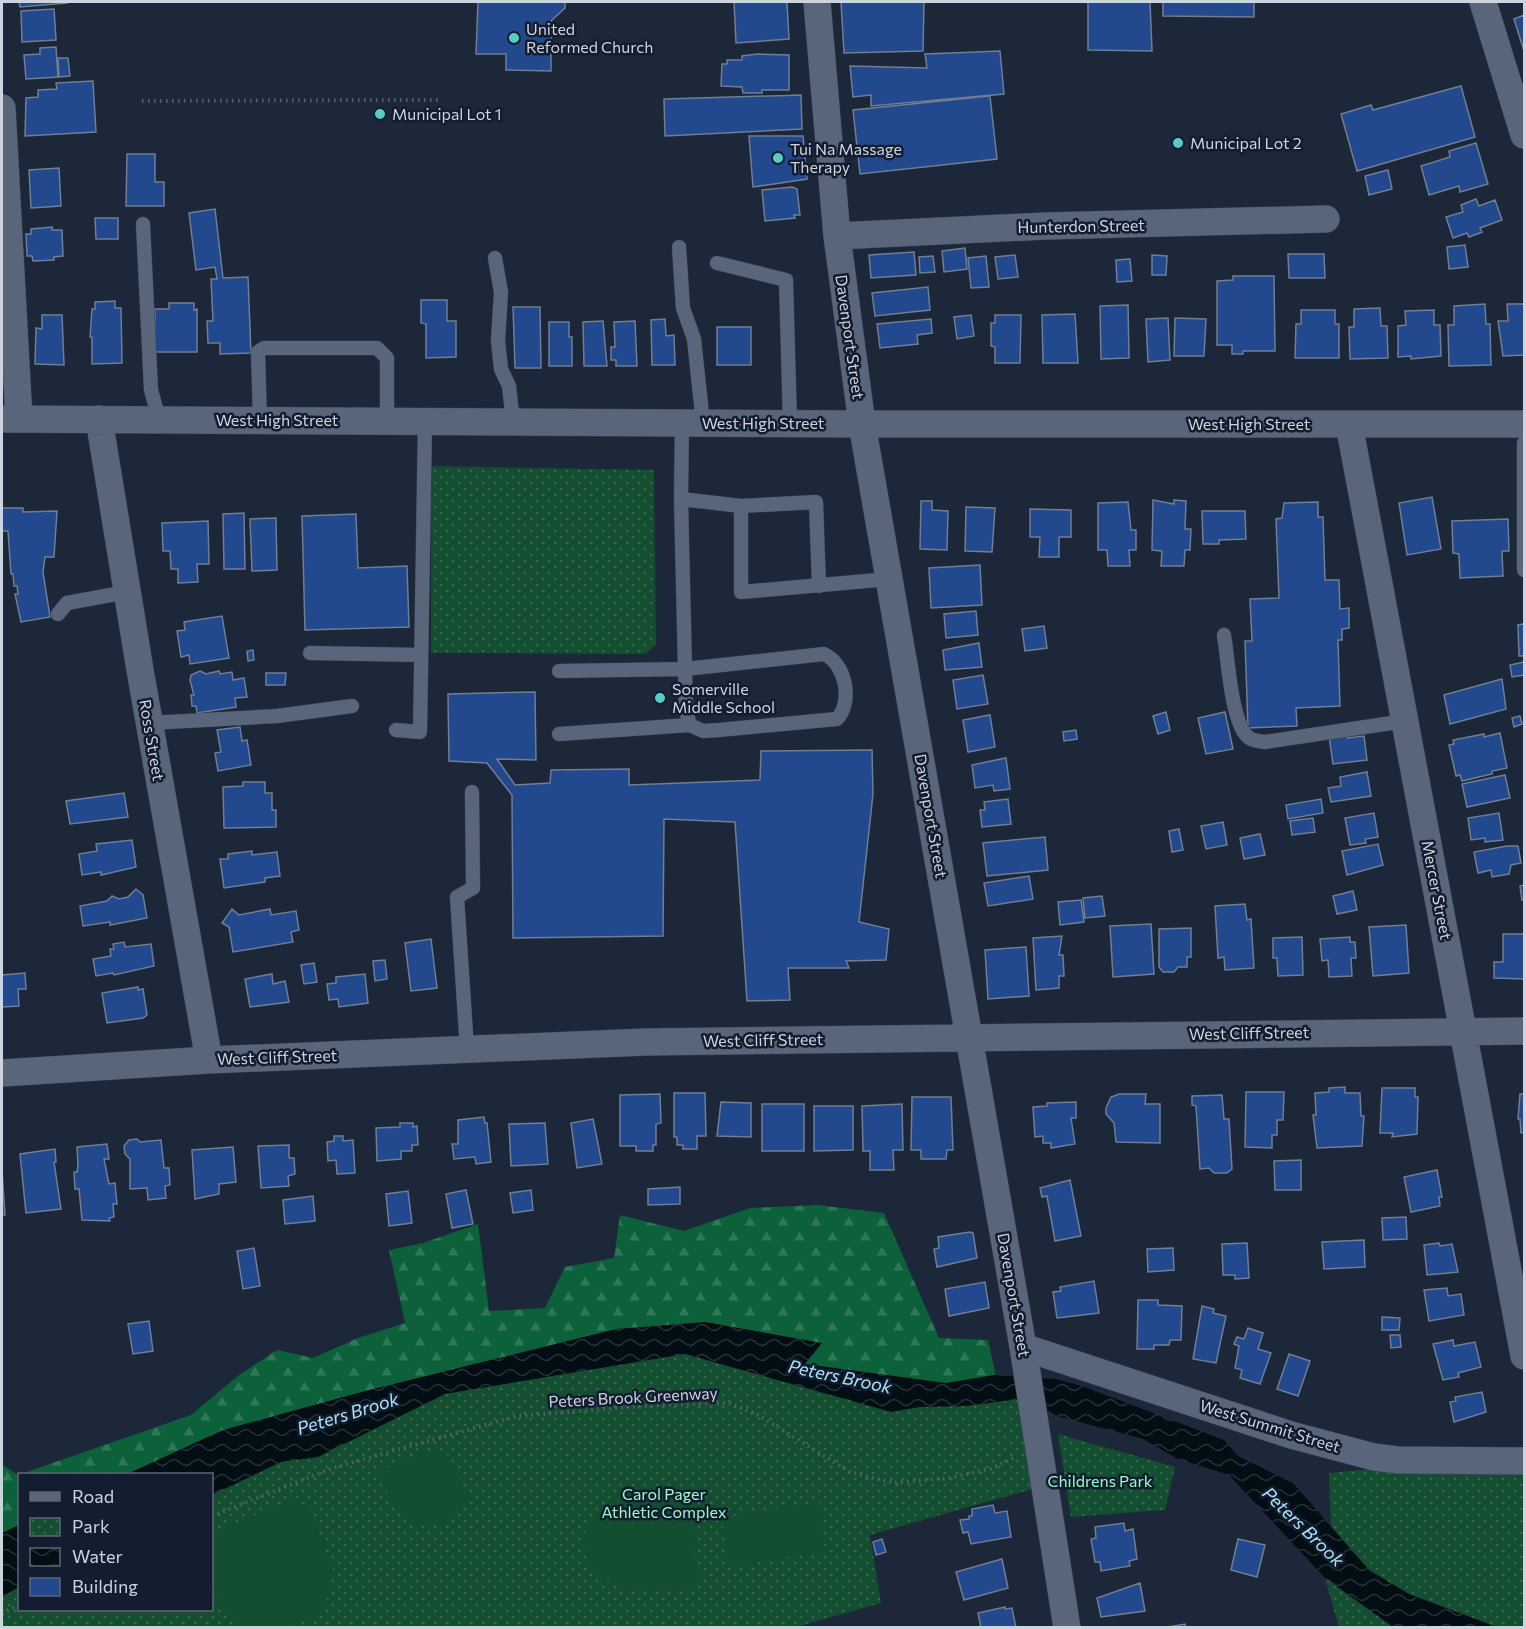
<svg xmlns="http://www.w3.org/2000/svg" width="1526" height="1629" font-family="Commissioner,sans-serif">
	<defs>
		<pattern id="forest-firs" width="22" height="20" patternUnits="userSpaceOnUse" patternTransform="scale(1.5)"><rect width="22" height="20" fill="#0c613b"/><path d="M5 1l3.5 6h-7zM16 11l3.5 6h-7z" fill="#2e7757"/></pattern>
		<pattern id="park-dots" width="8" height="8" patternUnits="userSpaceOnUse" patternTransform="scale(1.5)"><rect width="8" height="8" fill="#144e31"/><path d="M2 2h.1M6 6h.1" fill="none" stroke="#35674f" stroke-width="1.8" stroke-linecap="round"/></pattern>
		<pattern id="water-waves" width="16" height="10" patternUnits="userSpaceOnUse" patternTransform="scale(1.5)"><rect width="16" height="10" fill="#020e14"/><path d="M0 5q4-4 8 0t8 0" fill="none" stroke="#263036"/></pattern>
	</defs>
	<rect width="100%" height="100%" fill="#1c2739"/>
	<!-- forest -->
	<path fill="url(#forest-firs)" d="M817 1205 884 1213 939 1338 988 1340 1005 1418 212 1527V1474H20L19 1599 2 1590V1465L18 1475 191 1415 239 1375 277 1350 313 1358 358 1338 405 1323 389 1250 423 1243 478 1224 489 1311 545 1308 565 1267 614 1258 620 1215 684 1231 750 1208Z"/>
	<!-- park -->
	<path fill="url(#park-dots)" d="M431 466 654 470 656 645 645 654 431 653Z
		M685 1354 891 1412 920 1407 1028 1398 1043 1486 870 1535 881 1603 796 1627 2 1628V1597L19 1587 20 1610H212V1495L281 1462 318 1457 445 1394Z
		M1058 1434 1175 1467 1165 1510 1071 1517Z
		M1524 1455V1627H1339L1325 1578 1331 1528 1329 1473Z"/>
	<!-- pitch -->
	<path fill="#144e31" d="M438 1448 447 1454 468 1496 441 1525 409 1524 387 1491 379 1470Z
		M672 1487 695 1508 693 1563 705 1578 688 1590H624L591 1571 582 1537 616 1494Z
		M293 1499 308 1506 333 1570 324 1613 284 1627 234 1624C206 1585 211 1579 212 1534Z
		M819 1502 825 1551 728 1567 722 1518Z"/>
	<!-- water -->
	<path fill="url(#water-waves)" d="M706 1322 822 1343 805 1364 946 1383 994 1375 1055 1379 1082 1386 1224 1440 1238 1456 1293 1483 1369 1570 1409 1594 1497 1627H1393L1325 1578 1229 1475 1178 1459 1143 1439 1057 1416 1028 1398 966 1406 920 1407 891 1412 685 1354 445 1394 318 1457 281 1462 212 1495V1474H127L223 1430 365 1391 616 1329Z
		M19 1525V1587L2 1597V1533Z"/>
	<!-- building -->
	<path fill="#22498e" stroke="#707d93" stroke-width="1.5" d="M19 2H67V3L20 7Z
		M478 2H565V8L551 21V71L506 70V54H476Z
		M734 2H787L789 39 736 43Z
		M841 2H924L923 51 844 53Z
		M1088 2H1150L1152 51 1088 50Z
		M1163 2H1254V17L1163 16Z
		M54 9 56 40 22 42 21 11Z
		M1524 15V51L1514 19Z
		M56 47 58 77 26 79 24 55 40 54V48Z
		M1000 51 1004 94 871 106V95L853 97 850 66 927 68 925 54Z
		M757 54 789 55V90H762V93H743L742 87 721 86 722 64H727V60H742V56Z
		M58 58H68L70 76 59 77Z
		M93 81 96 132 25 136 26 98 38 97V90L57 89 56 83Z
		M1461 86 1475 137 1357 171 1341 114 1371 105 1373 110Z
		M801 95 802 129 665 136 664 99Z
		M990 96 997 159 860 174 853 110Z
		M749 136H803L807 179 753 187Z
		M1476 143 1488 184 1460 192 1459 186 1429 195 1421 166 1450 157 1449 151Z
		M127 154H155V182H164V206H126Z
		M59 168 61 206 31 208 29 170Z
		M1388 170 1392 189 1369 195 1365 176Z
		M792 187 797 189 800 215H794L795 218 765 221 762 190Z
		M1476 199 1479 206 1495 200 1502 220 1480 228 1482 232 1469 237 1467 233 1453 238 1446 217 1463 212 1461 205Z
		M215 209 223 278 248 277 251 353 220 354V343H208L207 321H213L211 279H217L215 267 196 270 189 213Z
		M95 218H118V239H96Z
		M52 227V230H62L63 256 54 257V260L33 261 32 256H27L26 234H31V229Z
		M1465 245 1468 267 1449 269 1447 247Z
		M965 248 967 269 944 272 942 251Z
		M914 252 916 275 871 278 869 255Z
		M1288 254H1324L1325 278H1289Z
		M1015 255 1018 277 998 279 995 257Z
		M1152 255 1167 256 1166 275H1152Z
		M933 256 935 272 920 273 919 257Z
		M986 256 989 287 971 288 968 258Z
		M1130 259 1132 281 1117 282 1116 260Z
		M1233 276H1274L1275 351H1243V354H1232V345H1217V281L1233 280Z
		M928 287 930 310 875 316 872 293Z
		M421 300H447V321H456V357L426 358V324L421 323Z
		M115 301V308H121L122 363 92 364V337H90L92 309H95V302Z
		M169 303H194V310L197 309V352H154L155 309H169Z
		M1485 304 1486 324H1490L1491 365 1449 366 1448 325H1454V306Z
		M1507 304H1524V355L1503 356 1498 321H1508Z
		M1128 305 1129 358 1101 359 1100 306Z
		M513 307H540L541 368H515Z
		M1380 308 1381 326H1387L1388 358 1350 359 1349 327H1354V309Z
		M1301 310H1335V324H1339V358H1295L1296 324H1301Z
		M1434 310V325H1440L1441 356 1411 359V356L1398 357V326L1406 325 1405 311Z
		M1075 314 1078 363H1043L1042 315Z
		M42 315H62L64 365 35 364 36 328 42 329Z
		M971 315 974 336 957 339 954 317Z
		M995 315H1021L1020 363H995V347L991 346V323H995Z
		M1168 318 1170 360 1148 362 1146 319Z
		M1175 318 1206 319 1204 356H1174Z
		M665 319 666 336 674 335 675 365H652L651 320Z
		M931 319 932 333 917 335 918 344 880 348 877 324Z
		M603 321 607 366H584L583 322Z
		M635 321 637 366H616V360H611V347H615L614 322Z
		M549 322H569V337H572V366H549Z
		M717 327H751V365H717Z
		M1432 497 1441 549 1407 555 1399 503Z
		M1153 500 1174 504V500L1186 501 1185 529H1191L1190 550H1185L1184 566H1161L1162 551 1152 550Z
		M921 501H932V510L948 511 947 550 920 549Z
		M1128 502 1131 530H1136V550H1129L1130 566H1108L1107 550H1098V503Z
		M1318 502V517H1323L1325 580H1339L1340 609 1349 608V628L1342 629V640H1338L1340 706 1296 708 1297 726 1248 728 1245 641H1252L1250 599 1279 598 1276 519 1282 518 1284 503Z
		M966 507 995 508 992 552 965 551Z
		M2 508H23V512L57 511 54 557H45L43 572 50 617 21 622 15 594H18L17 586H14L13 574H11L8 531H2Z
		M1030 509 1071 510V537H1059V557H1039L1040 537H1030Z
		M1202 511H1245L1246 539 1219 540V544H1203Z
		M244 513 245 569H224L223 514Z
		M356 514 358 568 407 566 409 627 305 630 302 516Z
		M276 518 277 570 252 571 250 519Z
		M1508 519 1509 551H1502L1503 576 1460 578 1459 554 1453 553 1452 521Z
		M208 521 209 564H197L198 582 178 583V569H171L170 551H163L162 523Z
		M980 565 982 605 931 608 929 568Z
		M976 611 978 635 946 638 944 614Z
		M222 616 229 658 190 664 189 655 181 657 177 631 185 630 184 622Z
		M1524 624V656H1519L1518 625Z
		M1044 626 1047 648 1025 651 1022 629Z
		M979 643 982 667 945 670 943 650Z
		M253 650 254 660 248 661 247 651Z
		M1524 662V675L1512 677 1510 665Z
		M200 671 206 674 219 671 220 674 232 672 233 680 244 678 247 697 235 698 236 707 197 713 196 706H192L191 695H194L190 680 191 675Z
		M266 673H286L285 685H266Z
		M983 675 988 704 957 709 953 680Z
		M1502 679 1506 709 1450 724 1444 695Z
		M535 692 536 760 497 759 515 785 550 783 551 770 629 769V785L760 780 761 751 872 750 873 794 859 922 889 929 886 960 846 961 849 968H788L790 1000 747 1001 735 822 664 819 663 936 513 938 512 795 487 763 449 761 448 694Z
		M1166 712 1170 730 1158 734 1153 716Z
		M1225 712 1233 749 1206 754 1198 718Z
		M990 715 995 747 968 752 963 720Z
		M1520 716 1522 724 1514 727 1512 718Z
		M240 727 242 741 247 740 251 765 218 771 215 753 221 752 217 730Z
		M1076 730 1077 739 1064 741 1063 732Z
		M1500 733 1507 768 1492 771V774L1462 781 1460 775 1456 776 1449 745 1454 744 1453 740 1484 734V737Z
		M1347 734V738L1364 736 1367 760 1333 764 1329 736Z
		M1006 758 1010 789 994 791 993 785 975 788 972 765Z
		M1367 772 1371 796 1331 802 1328 788 1341 786 1340 777Z
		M1505 775 1510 798 1467 807 1462 784Z
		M243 782H265V793H272V810H276V827L224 828 223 787 243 786Z
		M124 793 128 817 70 824 66 801Z
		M1008 799 1011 824 982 827 980 810H985L984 802Z
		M1321 799 1323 813 1288 819 1286 805Z
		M1374 813 1378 837 1365 839 1366 843 1350 845 1345 818Z
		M1499 813 1503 840 1485 842V838L1471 840 1468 818Z
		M1313 818 1315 832 1292 835 1290 821Z
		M1223 822 1227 845 1206 849 1201 826Z
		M1179 829 1183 850 1172 852 1169 831Z
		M1260 834 1265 855 1244 859 1240 838Z
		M1045 837 1048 870 987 876 983 843Z
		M132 840 136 867 101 875V872L82 875 79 854 97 851 96 844Z
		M1378 844 1383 865 1347 875 1342 851Z
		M1507 846H1518L1521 863 1511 865 1509 874 1492 877 1491 870 1478 873 1474 852Z
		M252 851V855L277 852 280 876 265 878V882L224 888 220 859H228V854Z
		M1029 876 1033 899 988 906 984 883Z
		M1524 885V899L1522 900 1520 886Z
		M136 889 143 895 147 918 110 925V922L83 926 80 906 107 901 112 896 119 899 128 897Z
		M1353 891 1357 910 1337 914 1333 896Z
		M1102 896 1105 916 1085 918 1083 898Z
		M1081 900 1084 922 1060 925 1058 902Z
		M1245 904 1247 920 1251 919 1254 968 1225 970 1224 957 1218 958 1215 906Z
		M232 909 239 915 270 909 271 915 296 911 299 930 291 932 293 942 233 952 229 927 222 923Z
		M1151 924 1154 974 1113 977 1110 926Z
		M1406 925 1409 973 1373 976 1369 927Z
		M1191 928V957H1187V967H1178L1174 972H1163L1159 967V929Z
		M1503 934H1524V979L1494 978V962H1503Z
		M1062 936 1059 955H1063L1064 976H1059V988L1036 990 1033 938Z
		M1302 937 1303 975 1278 976 1277 958H1273V938Z
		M1350 937V942H1355L1356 958H1351L1352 976 1329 977 1328 960 1322 961 1320 939Z
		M431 939 437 988 411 991 405 943Z
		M124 942 125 947 151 944 154 966 114 975 113 973 96 976 93 959 111 956 110 949H114L113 944Z
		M1026 947 1029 996 988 999 985 950Z
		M385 960 387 979 375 981 373 961Z
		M314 963 317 982 304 984 301 965Z
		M25 973 26 989H18L19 1006 2 1007V975Z
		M272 974 273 984 285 981 289 1002 250 1007 245 979Z
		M365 974 368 1003 339 1007 338 999 329 1000 327 984 336 983V977Z
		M138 987V990L143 989 147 1015 143 1018 107 1023 102 993Z
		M1345 1087V1093H1360L1361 1116H1364L1362 1146 1317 1148 1313 1115H1316L1315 1093 1329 1092V1088Z
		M1382 1088H1415V1097H1418L1417 1134 1392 1137 1393 1133H1380Z
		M1246 1092H1284L1283 1120H1277V1135H1272V1148L1245 1147Z
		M674 1093H705L706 1136H697V1149H683V1145H677V1137H674Z
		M660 1094 661 1123 656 1124V1145H653V1151H636V1146H620V1095Z
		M1119 1094H1146L1145 1104H1160V1143L1116 1142 1114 1123 1106 1114V1108L1111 1097Z
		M1520 1094H1524V1132L1521 1133 1520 1119H1518Z
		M1222 1095 1224 1119H1229L1232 1169 1227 1173H1214L1209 1168 1200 1169 1196 1106 1192 1105V1096Z
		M912 1097H951L953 1150H947L946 1159H921V1150H911Z
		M721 1102 751 1103V1137L717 1136Z
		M1076 1102V1118H1071L1075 1144 1051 1148V1143H1043V1136L1035 1137 1033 1107 1047 1106V1103Z
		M762 1104H804V1151H762Z
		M902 1104 903 1150H893L894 1170H870V1151H863L862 1106Z
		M814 1106H853V1150L814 1151Z
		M484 1117 485 1123H487L491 1162 476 1164 475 1157 454 1159 452 1144H458V1120Z
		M593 1119 602 1164 577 1168 571 1123Z
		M400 1123H413V1127L417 1126 418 1145H412V1151H401V1159L377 1161 376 1128 400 1127Z
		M545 1123 548 1164 511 1166 509 1124Z
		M334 1136H343V1141L353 1140 355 1173 337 1174 336 1160 328 1161 327 1142 334 1141Z
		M137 1139 140 1142 161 1140 164 1168H169L170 1185 165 1186 166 1198 148 1200 147 1188 130 1189V1159L125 1154 124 1146 129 1140Z
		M107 1144 109 1159H104L109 1184 115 1183 117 1204H113L114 1217 109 1218 110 1221 82 1220 79 1189H75L74 1172H77L78 1165 77 1147Z
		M289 1145V1158H294L295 1174 288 1176 289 1186 261 1188 258 1146Z
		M233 1147 236 1182 219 1184V1194L195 1199 192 1150Z
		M55 1149 56 1162H54L61 1209 26 1213 20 1154Z
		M1301 1160V1190H1275L1274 1161Z
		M1437 1170 1442 1197H1439L1440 1206 1411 1212 1404 1177Z
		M2 1171 5 1215H2Z
		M1070 1180 1081 1236 1055 1241 1047 1196 1042 1197 1040 1188Z
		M680 1187V1204L648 1205V1189Z
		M466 1190 473 1224 452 1228 446 1194Z
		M531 1190 533 1210 513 1213 510 1193Z
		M408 1191 412 1223 389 1226 386 1194Z
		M313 1196 315 1221 285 1224 283 1200Z
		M1406 1217 1407 1239 1383 1240 1382 1218Z
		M970 1232 973 1233 977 1258 937 1267 934 1249 939 1248 938 1237Z
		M1364 1240 1365 1267 1324 1269 1322 1242Z
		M1247 1243 1249 1278 1235 1279V1275H1223L1222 1244Z
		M1439 1243 1440 1246 1452 1244 1458 1272 1427 1275 1424 1245Z
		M254 1248 260 1286 243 1289 237 1251Z
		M1173 1248 1174 1270 1148 1272 1147 1249Z
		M1094 1281 1099 1313 1057 1318 1053 1292 1061 1291 1060 1287Z
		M985 1282 989 1308 949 1316 945 1289Z
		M1447 1288 1448 1296 1461 1294 1464 1315 1429 1321 1424 1290Z
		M1138 1300H1158V1305L1182 1306 1181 1340H1170L1169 1345H1154V1349H1137Z
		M1202 1306 1214 1309 1213 1313 1226 1316 1216 1363 1193 1359Z
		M1382 1317 1400 1318 1399 1330H1382Z
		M149 1321 153 1351 133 1354 128 1324Z
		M1248 1328 1263 1333 1258 1349 1271 1353 1260 1384 1240 1378 1242 1370 1235 1368 1239 1346 1234 1344 1237 1337 1244 1339Z
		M1390 1335H1400L1401 1347 1391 1348Z
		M1453 1340 1454 1346 1475 1342 1481 1367 1458 1373 1459 1377 1443 1380 1433 1344Z
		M1289 1354 1310 1361 1298 1396 1277 1389Z
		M1482 1392 1486 1412 1454 1422 1450 1402 1456 1401 1455 1397Z
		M993 1505 995 1513 1007 1511 1011 1537 971 1544 968 1532 963 1533 960 1520 969 1519V1516H972V1509Z
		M1124 1523 1125 1531 1133 1529 1137 1559 1129 1561 1130 1566 1101 1571 1100 1562H1095L1091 1539 1096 1538 1095 1527Z
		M882 1539 886 1552 876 1555 873 1542Z
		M1238 1539 1265 1545 1257 1577 1231 1570Z
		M1002 1559 1008 1588 964 1600 956 1572Z
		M1140 1583 1145 1611 1101 1617 1097 1598Z
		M1005 1607V1609L1012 1608 1016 1628H981L978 1613Z
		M1185 1624 1186 1628H1162Z"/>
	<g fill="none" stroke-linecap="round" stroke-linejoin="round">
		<defs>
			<path id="lane" d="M143 224 151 390 159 419
				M679 247 683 308 694 339 703 423
				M495 258 501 292 498 341 501 369 509 386 513 422
				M717 263 786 280 790 424
				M260 420 258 352 264 348H377L387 358V421
				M1524 443V570
				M681 499 682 423
				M819 586 816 502 741 506V592L889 579
				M58 614 67 603 127 592
				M1224 635C1228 658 1231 722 1248 737 1252 741 1259 741 1265 742L1405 721
				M310 653 421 655
				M559 671 685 669 824 654C846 664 853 702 837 719L719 730 703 731 690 725 559 734
				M149 723 277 716 352 706
				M690 725 686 711 681 499 741 506
				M396 730 420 732 425 421
				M467 1049 457 897 473 888 472 792"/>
			<path id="street" d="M817 2 837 236 862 424 1023 1347 1067 1628
				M1483 2 1524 135
				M2 108 19 419
				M837 236 1046 226 1326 219
				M2 419 862 424H1524
				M99 419 140 670 209 1060
				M1349 424 1524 1356
				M2 1073 209 1060 646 1042 1524 1031
				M1023 1347 1291 1435 1374 1457 1398 1460 1524 1461"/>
		</defs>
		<!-- lane casing -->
		<use href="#lane" stroke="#394252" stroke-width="15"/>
		<!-- street casing -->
		<use href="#street" stroke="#394252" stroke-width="28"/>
		<!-- path -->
		<path stroke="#566070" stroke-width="4" stroke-dasharray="1.5 4.5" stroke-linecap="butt" d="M142 101 442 100
			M212 1516 333 1468 517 1416 657 1405 729 1403 760 1416 850 1472 893 1483 949 1478 990 1469 1016 1457
			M2 1614 20 1604"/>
		<!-- lane -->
		<use href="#lane" stroke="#58657a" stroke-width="14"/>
		<!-- street -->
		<use href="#street" stroke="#58657a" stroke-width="27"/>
	</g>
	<!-- markers -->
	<g fill="#54cdc8" stroke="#131d2f" stroke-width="2">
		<circle cx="514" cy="38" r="6"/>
		<circle cx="380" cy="114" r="6"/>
		<circle cx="1178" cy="143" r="6"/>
		<circle cx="778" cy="158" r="6"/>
		<circle cx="660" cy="698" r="6"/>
	</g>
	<g text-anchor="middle" stroke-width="5" stroke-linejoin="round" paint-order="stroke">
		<!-- poi labels -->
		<g font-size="16" fill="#ccd4e0" stroke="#131d2f" text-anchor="start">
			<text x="526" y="35">United<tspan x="526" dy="18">Reformed Church</tspan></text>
			<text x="392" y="120">Municipal Lot 1</text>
			<text x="1190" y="149">Municipal Lot 2</text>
			<text x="790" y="155">Tui Na Massage<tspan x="790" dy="18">Therapy</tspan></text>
			<text x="672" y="695">Somerville<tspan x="672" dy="18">Middle School</tspan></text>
		</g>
		<!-- street labels -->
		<g font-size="16" fill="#ccd4e0" stroke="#131d2f">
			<text transform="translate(1081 226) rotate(-1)" y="6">Hunterdon Street</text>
			<text transform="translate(850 337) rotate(82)" y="6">Davenport Street</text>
			<text x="277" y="426">West High Street</text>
			<text x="763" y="429">West High Street</text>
			<text x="1249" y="430">West High Street</text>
			<text transform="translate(152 740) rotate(80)" y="6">Ross Street</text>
			<text transform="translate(931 816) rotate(80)" y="6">Davenport Street</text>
			<text transform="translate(1437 890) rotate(79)" y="6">Mercer Street</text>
			<text transform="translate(1249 1033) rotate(-1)" y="6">West Cliff Street</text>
			<text transform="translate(763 1040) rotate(-1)" y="6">West Cliff Street</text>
			<text transform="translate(277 1057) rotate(-2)" y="6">West Cliff Street</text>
			<text transform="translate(1014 1295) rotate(80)" y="6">Davenport Street</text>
			<text transform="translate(633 1397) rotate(-3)" y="6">Peters Brook Greenway</text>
			<text transform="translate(1270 1426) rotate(17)" y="6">West Summit Street</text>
		</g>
		<!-- park labels -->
		<g font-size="16" fill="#9afcc2" stroke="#131d2f">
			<text x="1100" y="1487">Childrens Park</text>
			<text x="664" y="1500">Carol Pager<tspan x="664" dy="18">Athletic Complex</tspan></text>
		</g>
		<!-- water labels -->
		<g font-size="18" font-style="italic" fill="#ace2f6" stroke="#131d2f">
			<text transform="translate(840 1377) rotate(12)" y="6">Peters Brook</text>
			<text transform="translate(348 1414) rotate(-17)" y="6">Peters Brook</text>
			<text transform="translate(1303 1527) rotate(44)" y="6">Peters Brook</text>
		</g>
	</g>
	<!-- border -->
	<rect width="1526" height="1629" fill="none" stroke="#ccd4e0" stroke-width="6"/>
	<!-- legend -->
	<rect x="18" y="1473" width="195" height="138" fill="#131d2f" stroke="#5d6676" stroke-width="1.5"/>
	<rect x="30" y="1492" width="30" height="9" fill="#58657a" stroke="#5d6676" stroke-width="1.5"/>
	<text x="72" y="1503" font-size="18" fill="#ccd4e0">Road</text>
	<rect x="30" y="1518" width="30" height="18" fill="url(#park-dots)" stroke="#5d6676" stroke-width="1.5"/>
	<text x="72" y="1533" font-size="18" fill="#ccd4e0">Park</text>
	<rect x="30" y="1548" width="30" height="18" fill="url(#water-waves)" stroke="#5d6676" stroke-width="1.5"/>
	<text x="72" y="1563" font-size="18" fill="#ccd4e0">Water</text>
	<rect x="30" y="1578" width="30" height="18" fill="#22498e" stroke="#5d6676" stroke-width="1.5"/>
	<text x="72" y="1593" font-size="18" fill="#ccd4e0">Building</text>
</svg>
